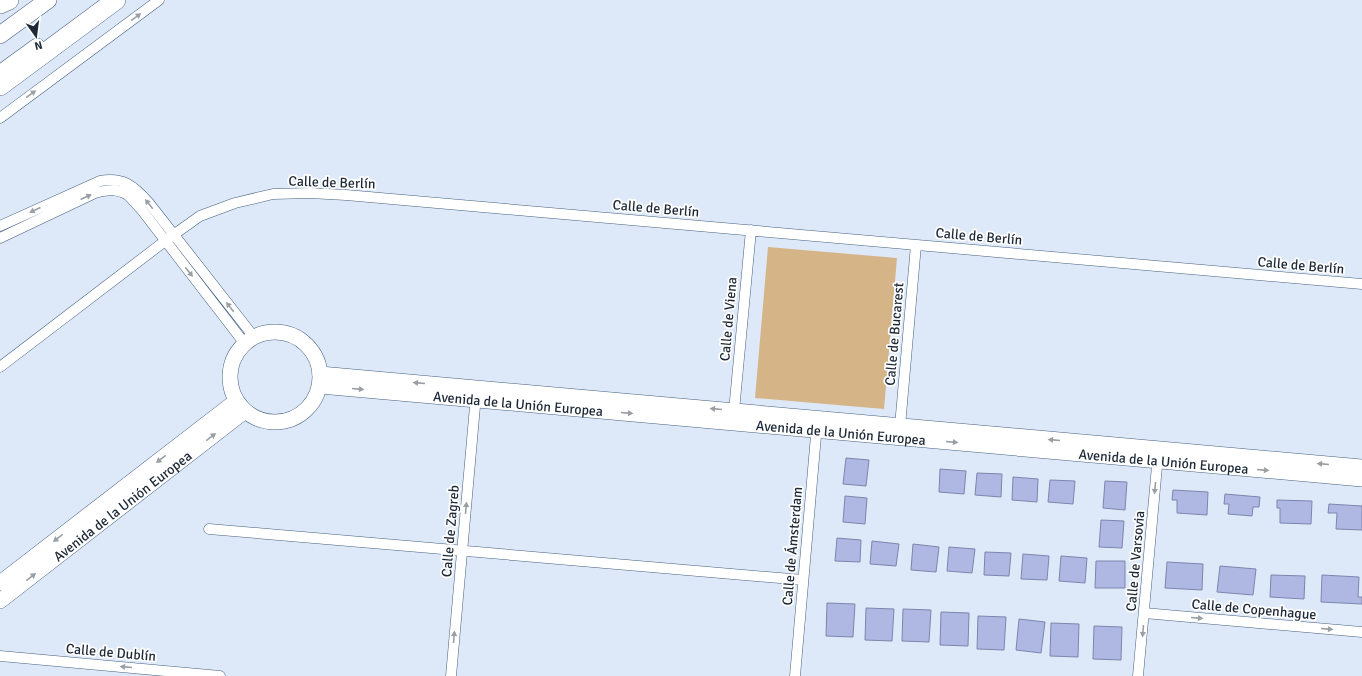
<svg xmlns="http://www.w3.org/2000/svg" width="1362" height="676" font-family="Signika,sans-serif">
	<rect width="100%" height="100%" fill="#dde9f8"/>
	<!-- green -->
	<path fill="#d5b487" d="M768 247 897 258 884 409 755 398Z"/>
	<!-- building -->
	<path fill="#afb8e3" stroke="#7d85ad" d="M846 458 869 460 866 486 843 484Z
		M940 469 966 471 964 494 939 492Z
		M977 473 1002 474 1001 497 975 495Z
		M1013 477 1038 479 1037 502 1012 500Z
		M1050 480 1075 481 1073 504 1048 502Z
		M1105 481 1127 482 1125 510 1103 508Z
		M1173 490 1208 492 1207 515 1177 513V500H1172Z
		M1225 494 1260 497 1259 507H1253L1252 516 1228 514 1229 504H1224Z
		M845 496 867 498 865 524 843 522Z
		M1277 500 1312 501 1311 524 1280 523V508H1277Z
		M1329 504 1362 506V530L1336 529 1337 513H1328Z
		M1101 520 1124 521 1122 548 1099 547Z
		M837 538 861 540 860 562 835 561Z
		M872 541 899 544 896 566 870 564Z
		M913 544 939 547 936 572 911 570Z
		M949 547 975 549 972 573 947 571Z
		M985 552 1011 553 1009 576 984 575Z
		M1023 554 1049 556 1047 580 1021 579Z
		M1061 556 1087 558 1085 583 1059 581Z
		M1096 561H1125V588H1095Z
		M1167 562 1203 564 1202 590 1165 588Z
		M1220 566 1256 569 1253 595 1217 592Z
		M1271 575 1305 576 1304 599 1270 597Z
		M1322 575 1359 577 1358 597H1362V604L1321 602Z
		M827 603 855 604 853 637 826 636Z
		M866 608 894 609 892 641 865 640Z
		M903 609 931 610 929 642 902 641Z
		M941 612 969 613 968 646 940 645Z
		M978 616 1006 617 1004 650 977 649Z
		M1019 619 1045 622 1041 653 1016 650Z
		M1051 623 1079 624 1078 657 1050 656Z
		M1094 626 1122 627 1121 660 1093 659Z"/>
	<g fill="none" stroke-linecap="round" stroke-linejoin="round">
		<defs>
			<path id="street" d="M0 118 159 0
				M0 226 100 181C124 177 134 186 149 203L254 337
				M0 238 95 193 103 191 113 190 122 192 128 195 141 209 245 344
				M0 367 169 238 200 216 235 203 273 194 310 193 346 195 1362 284
				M734 411 751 230
				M900 426 916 245
				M209 529 803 580
				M1144 613 1362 632
				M0 656 220 676
				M451 676 476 395
				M795 676 817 424
				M1138 676 1158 455"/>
			<g id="secondary">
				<circle cx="275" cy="377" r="45"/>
				<path d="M320 374 1362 467"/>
				<path id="s1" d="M320 386 1362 479"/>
				<path d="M0 583 236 401"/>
				<path id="s2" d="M0 601 245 411"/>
			</g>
			<path id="primary" d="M0 35 48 0
				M0 74 37 47"/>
			<path id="highway" d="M0 4 9 0
				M0 86 116 0"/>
		</defs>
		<!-- street casing -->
		<use href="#street" stroke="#476080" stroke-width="11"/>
		<!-- secondary casing -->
		<use href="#secondary" stroke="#476080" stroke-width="16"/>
		<!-- primary casing -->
		<use href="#primary" stroke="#476080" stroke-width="18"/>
		<!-- highway casing -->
		<use href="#highway" stroke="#476080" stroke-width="20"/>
		<!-- street -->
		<use href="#street" stroke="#fff" stroke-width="10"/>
		<!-- secondary -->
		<use href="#secondary" stroke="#fff" stroke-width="15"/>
		<!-- primary -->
		<use href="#primary" stroke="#fff" stroke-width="17"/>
		<!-- highway -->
		<use href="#highway" stroke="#fff" stroke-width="19"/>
	</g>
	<!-- one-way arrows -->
	<defs><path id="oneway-solid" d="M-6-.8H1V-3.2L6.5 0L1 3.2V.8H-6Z"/></defs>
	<g fill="#9a9fa5">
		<use href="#oneway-solid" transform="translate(136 17) rotate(-36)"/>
		<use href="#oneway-solid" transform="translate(31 94) rotate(-36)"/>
		<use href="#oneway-solid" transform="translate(86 197) rotate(-25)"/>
		<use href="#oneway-solid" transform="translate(149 204) rotate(-129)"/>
		<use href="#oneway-solid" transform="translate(35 210) rotate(155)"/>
		<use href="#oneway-solid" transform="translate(189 272) rotate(52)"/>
		<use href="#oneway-solid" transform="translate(230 307) rotate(-128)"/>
		<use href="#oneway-solid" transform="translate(419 383) rotate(-175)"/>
		<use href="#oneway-solid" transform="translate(358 389) rotate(5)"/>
		<use href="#oneway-solid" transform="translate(716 409) rotate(-175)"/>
		<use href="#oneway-solid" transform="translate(627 413) rotate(5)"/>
		<use href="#oneway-solid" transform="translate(211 437) rotate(-38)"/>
		<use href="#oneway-solid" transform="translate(1054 440) rotate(-175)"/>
		<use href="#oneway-solid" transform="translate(952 442) rotate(5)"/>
		<use href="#oneway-solid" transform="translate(161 459) rotate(142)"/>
		<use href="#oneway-solid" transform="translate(1323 464) rotate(-175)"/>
		<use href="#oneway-solid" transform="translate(1263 470) rotate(5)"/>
		<use href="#oneway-solid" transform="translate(1155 488) rotate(95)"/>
		<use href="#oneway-solid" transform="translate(466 508) rotate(-85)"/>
		<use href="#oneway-solid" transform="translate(58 538) rotate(142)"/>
		<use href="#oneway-solid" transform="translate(31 577) rotate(-38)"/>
		<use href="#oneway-solid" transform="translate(1197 618) rotate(5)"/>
		<use href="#oneway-solid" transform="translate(1327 629) rotate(5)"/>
		<use href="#oneway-solid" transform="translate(1143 631) rotate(95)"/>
		<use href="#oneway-solid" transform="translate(454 637) rotate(-85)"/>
		<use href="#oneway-solid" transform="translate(126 667) rotate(-175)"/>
	</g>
	<g text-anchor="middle" stroke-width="3.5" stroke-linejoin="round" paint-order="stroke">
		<!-- street labels -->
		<g font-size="14" fill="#1e2937" stroke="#fff">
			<text transform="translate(332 182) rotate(2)" y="5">Calle de Berlín</text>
			<text transform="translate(656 208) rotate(5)" y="5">Calle de Berlín</text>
			<text transform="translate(979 236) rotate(5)" y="5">Calle de Berlín</text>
			<text transform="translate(1301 265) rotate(5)" y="5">Calle de Berlín</text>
			<text transform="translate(728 319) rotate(-85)" y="5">Calle de Viena</text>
			<text transform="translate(894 334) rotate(-85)" y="5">Calle de Bucarest</text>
			<text dy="5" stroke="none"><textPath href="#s1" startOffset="199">Avenida de la Unión Europea</textPath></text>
			<text dy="5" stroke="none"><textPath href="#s1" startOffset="523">Avenida de la Unión Europea</textPath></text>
			<text dy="5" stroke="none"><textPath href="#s1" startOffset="847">Avenida de la Unión Europea</textPath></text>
			<text dy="5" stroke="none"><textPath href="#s2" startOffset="155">Avenida de la Unión Europea</textPath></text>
			<text transform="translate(450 531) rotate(-85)" y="5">Calle de Zagreb</text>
			<text transform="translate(792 546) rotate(-85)" y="5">Calle de Ámsterdam</text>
			<text transform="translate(1135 561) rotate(-85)" y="5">Calle de Varsovia</text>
			<text transform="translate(1254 609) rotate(5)" y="5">Calle de Copenhague</text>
			<text transform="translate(111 652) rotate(5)" y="5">Calle de Dublín</text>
		</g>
	</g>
	<!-- north arrow -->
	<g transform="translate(36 36) rotate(166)" stroke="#ffffff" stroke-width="3" paint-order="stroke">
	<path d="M0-3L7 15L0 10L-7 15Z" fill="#1e2937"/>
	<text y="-6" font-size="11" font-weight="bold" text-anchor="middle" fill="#1e2937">N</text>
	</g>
</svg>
